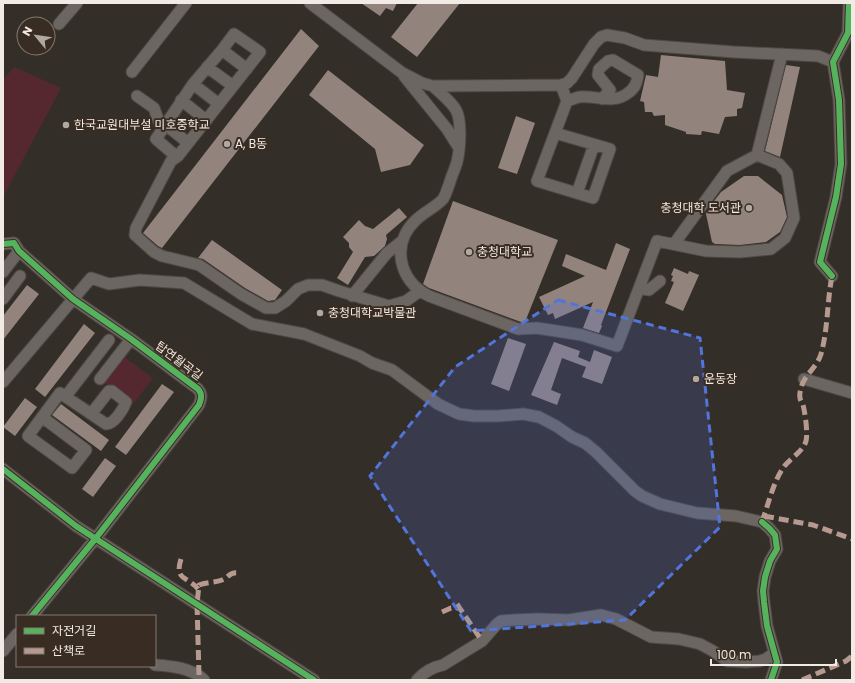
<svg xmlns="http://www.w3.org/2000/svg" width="855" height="683" font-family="Poppins,'Noto Sans KR',sans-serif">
	<rect width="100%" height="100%" fill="#342e28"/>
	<!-- green -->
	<path fill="#552830" d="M14 67 61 88 3 197V80Z
		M123 356 153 378 134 403 104 382Z"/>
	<!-- building -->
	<path fill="#92837d" d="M361 3H397L393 11 386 8 380 16Z
		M418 3H460L417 57 391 37Z
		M301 29 319 46 162 248 158 246 143 233Z
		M661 55 725 61 727 90 745 93 742 108 737 109V116L725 117 719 134 702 131 701 135 686 134V132L665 125V115L654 116 652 112H645L644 102 640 101 646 75 658 77Z
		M786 65 800 67 780 157 765 151Z
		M328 70 424 145 410 165 381 172 375 149 309 95Z
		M516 116 535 123 517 174 498 168Z
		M744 176H758L782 195 787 217 780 232 766 242 740 245 715 244 712 242 706 214 708 209 721 192Z
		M453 201 558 240 525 322H521L429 288 423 284Z
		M399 208 407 217 386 235 387 239 385 246 374 256 365 257 348 285 337 278 353 252 349 247V243L343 237 359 220 365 226 373 229Z
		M212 240 282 290 275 300 268 301 245 288 203 259 198 258Z
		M616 243 630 249 601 325 602 326 599 333 583 328 593 302 555 319 553 313 548 315 539 297 585 276 562 266 566 254 606 270Z
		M674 268 688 274 689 271 699 275 683 311 665 303 674 282 671 281 673 276 671 275Z
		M27 285 39 294 3 340V316Z
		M84 324 95 333 45 397 35 389Z
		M508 338 526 344 509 391 491 384Z
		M554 342 580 351 578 357 590 362 594 350 612 357 602 384 582 377 586 367 562 358 551 390 561 394 557 405 531 395Z
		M162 384 174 392 126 455 115 447Z
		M25 398 37 407 15 436 3 427Z
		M61 404 109 440 101 451 52 415Z
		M105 458 116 466 93 497 82 489Z"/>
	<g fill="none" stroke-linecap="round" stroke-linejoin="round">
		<defs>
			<path id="minor" d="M310 3 401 72 422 83 433 86 561 85 567 83 572 78 594 44 601 37 607 35 625 38 644 45 734 52 818 56 833 62
				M59 24 77 3
				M222 50 247 69
				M207 67 233 86
				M132 72 186 3
				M404 76 447 129 459 148
				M193 84 219 104
				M433 86C440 93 451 101 456 110 462 120 460 150 457 162 455 169 451 177 449 185 447 189 446 195 443 199 436 207 424 212 416 220 391 243 398 281 429 296L518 329 537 328 582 335 617 346 657 241 706 251 740 252 771 249 785 238 794 218 787 173 779 164 757 155 782 54
				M137 96 154 108 160 125H166L188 143
				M181 100 206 120
				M567 101C571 100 575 98 579 97 596 95 613 105 628 93 635 88 637 83 638 75L613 60 608 61 599 69 598 75 610 90 602 99
				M555 133 537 181 593 198 610 149 555 133 567 101 561 85
				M177 157 156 139 193 84 222 50 234 34 260 52 178 156 171 161 136 228 135 235 154 252 162 256 199 265 241 294 266 308H275L286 301 298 289 308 285H322L339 291 389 306 406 301 420 291
				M577 193 594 145
				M3 244 14 243 19 251 73 299 131 339 198 389C203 395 201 399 199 405L96 538 32 616
				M674 244 727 171 757 155
				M3 272 19 251
				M832 276 820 262 836 197 841 164 839 100 833 62 848 33 849 3
				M639 288 649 290 660 281
				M352 296 387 253 402 241
				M3 299 20 276
				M100 379 131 339
				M804 379 852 393
				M3 382 91 278 109 284 140 280 184 283 252 324 304 334 360 356 372 363 392 370 438 404 459 414 474 416H498L523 414 539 417 556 426 572 437 585 443 596 452 635 491 642 496 660 504 697 513 736 516 762 522 769 528 775 535 777 549 770 561 765 577 763 591 764 602 767 626 777 662 771 680
				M66 396 109 340
				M42 417 86 450 72 468 28 436 60 393 106 424C114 424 123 410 126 402L112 391H109L91 414
				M3 469 76 526 314 680
				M3 651 17 634
				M155 665C172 666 192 668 204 680
				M417 680C424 672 433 667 443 665L482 641 497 624 501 621 514 620 538 619 569 620 601 615 616 619 651 637 679 639 700 644 713 651 727 661 746 662 760 661 766 659 774 653"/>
		</defs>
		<!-- minor casing -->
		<use href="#minor" stroke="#4f4944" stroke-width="13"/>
		<!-- minor -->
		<use href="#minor" stroke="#6b6662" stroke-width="11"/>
		<!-- quiet -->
		<path stroke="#b69a8f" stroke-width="5" stroke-dasharray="10 5" stroke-linecap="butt" d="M764 516 813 525 852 539
			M762 522C768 505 773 483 783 468 789 459 803 452 806 441 808 433 805 412 803 405 801 401 799 398 800 393 802 375 816 370 821 354 828 329 827 302 832 276
			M181 559C174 581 188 576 198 589
			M457 604 482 641
			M442 612 451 608H459
			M199 675 197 604 199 585C206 582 214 583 222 580 230 577 228 572 239 573
			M802 680 846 661 852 656"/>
		<defs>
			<path id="cycleway" d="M3 244 14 243 19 251 73 299 131 339 198 389C203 395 201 399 199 405L96 538 32 616
				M832 276 820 262 836 197 841 164 839 100 833 62 848 33 849 3
				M3 469 76 526 314 680
				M762 522 769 528 775 535 777 549 770 561 765 577 763 591 764 602 767 626 777 662 771 680"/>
		</defs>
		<!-- cycleway casing -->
		<use href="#cycleway" stroke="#392d23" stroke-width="8"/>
		<!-- cycleway -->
		<use href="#cycleway" stroke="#56b35d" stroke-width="6"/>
	</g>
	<!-- marked area -->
	<path fill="#5275db" fill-opacity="0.2" stroke="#5275db" stroke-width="3" stroke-dasharray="8 5" stroke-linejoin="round" d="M558 300 700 338 720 527 625 620 471 631 370 476 455 367Z"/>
	<!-- markers -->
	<g fill="#b0a8a2" stroke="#392d23" stroke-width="1.5">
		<circle cx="66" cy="125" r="4"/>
		<circle cx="227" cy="144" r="4"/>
		<circle cx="749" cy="208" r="4"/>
		<circle cx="469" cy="252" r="4"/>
		<circle cx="320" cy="313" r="4"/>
		<circle cx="696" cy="379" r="4"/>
	</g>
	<g text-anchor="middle" stroke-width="4" stroke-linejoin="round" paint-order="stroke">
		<!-- poi labels -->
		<g font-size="12" fill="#f2eae4" stroke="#392d23" text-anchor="start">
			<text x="74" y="129">한국교원대부설 미호중학교</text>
			<text x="235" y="148">A, B동</text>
			<text x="741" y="212" text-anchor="end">충청대학 도서관</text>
			<text x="477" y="256">충청대학교</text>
			<text x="328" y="317">충청대학교박물관</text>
			<text x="704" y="383">운동장</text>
		</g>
		<!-- street labels -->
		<g font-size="12" fill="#f2eae4" stroke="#392d23">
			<text transform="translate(179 361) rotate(37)" y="4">탑연월곡길</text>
		</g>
	</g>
	<!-- border -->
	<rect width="855" height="683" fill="none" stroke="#f2eae4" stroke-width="8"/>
	<!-- legend -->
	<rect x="16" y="615" width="140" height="52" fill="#392d23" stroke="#837970"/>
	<rect x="24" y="628" width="20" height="6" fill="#56b35d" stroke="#837970"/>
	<text x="52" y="635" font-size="12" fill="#f2eae4">자전거길</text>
	<rect x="24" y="648" width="20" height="6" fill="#b69a8f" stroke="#837970"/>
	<text x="52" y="655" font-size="12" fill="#f2eae4">산책로</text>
	<!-- north arrow -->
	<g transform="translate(36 36) rotate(299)"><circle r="19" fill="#392d23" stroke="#837970"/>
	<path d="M0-3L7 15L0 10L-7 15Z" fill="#b0a8a2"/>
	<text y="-6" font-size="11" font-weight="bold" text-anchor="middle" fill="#f2eae4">N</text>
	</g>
	<!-- scale -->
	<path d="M711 659v6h125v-6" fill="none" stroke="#f2eae4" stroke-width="2"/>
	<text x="717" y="659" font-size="12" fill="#f2eae4" stroke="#392d23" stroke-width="3" paint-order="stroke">100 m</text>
</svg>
